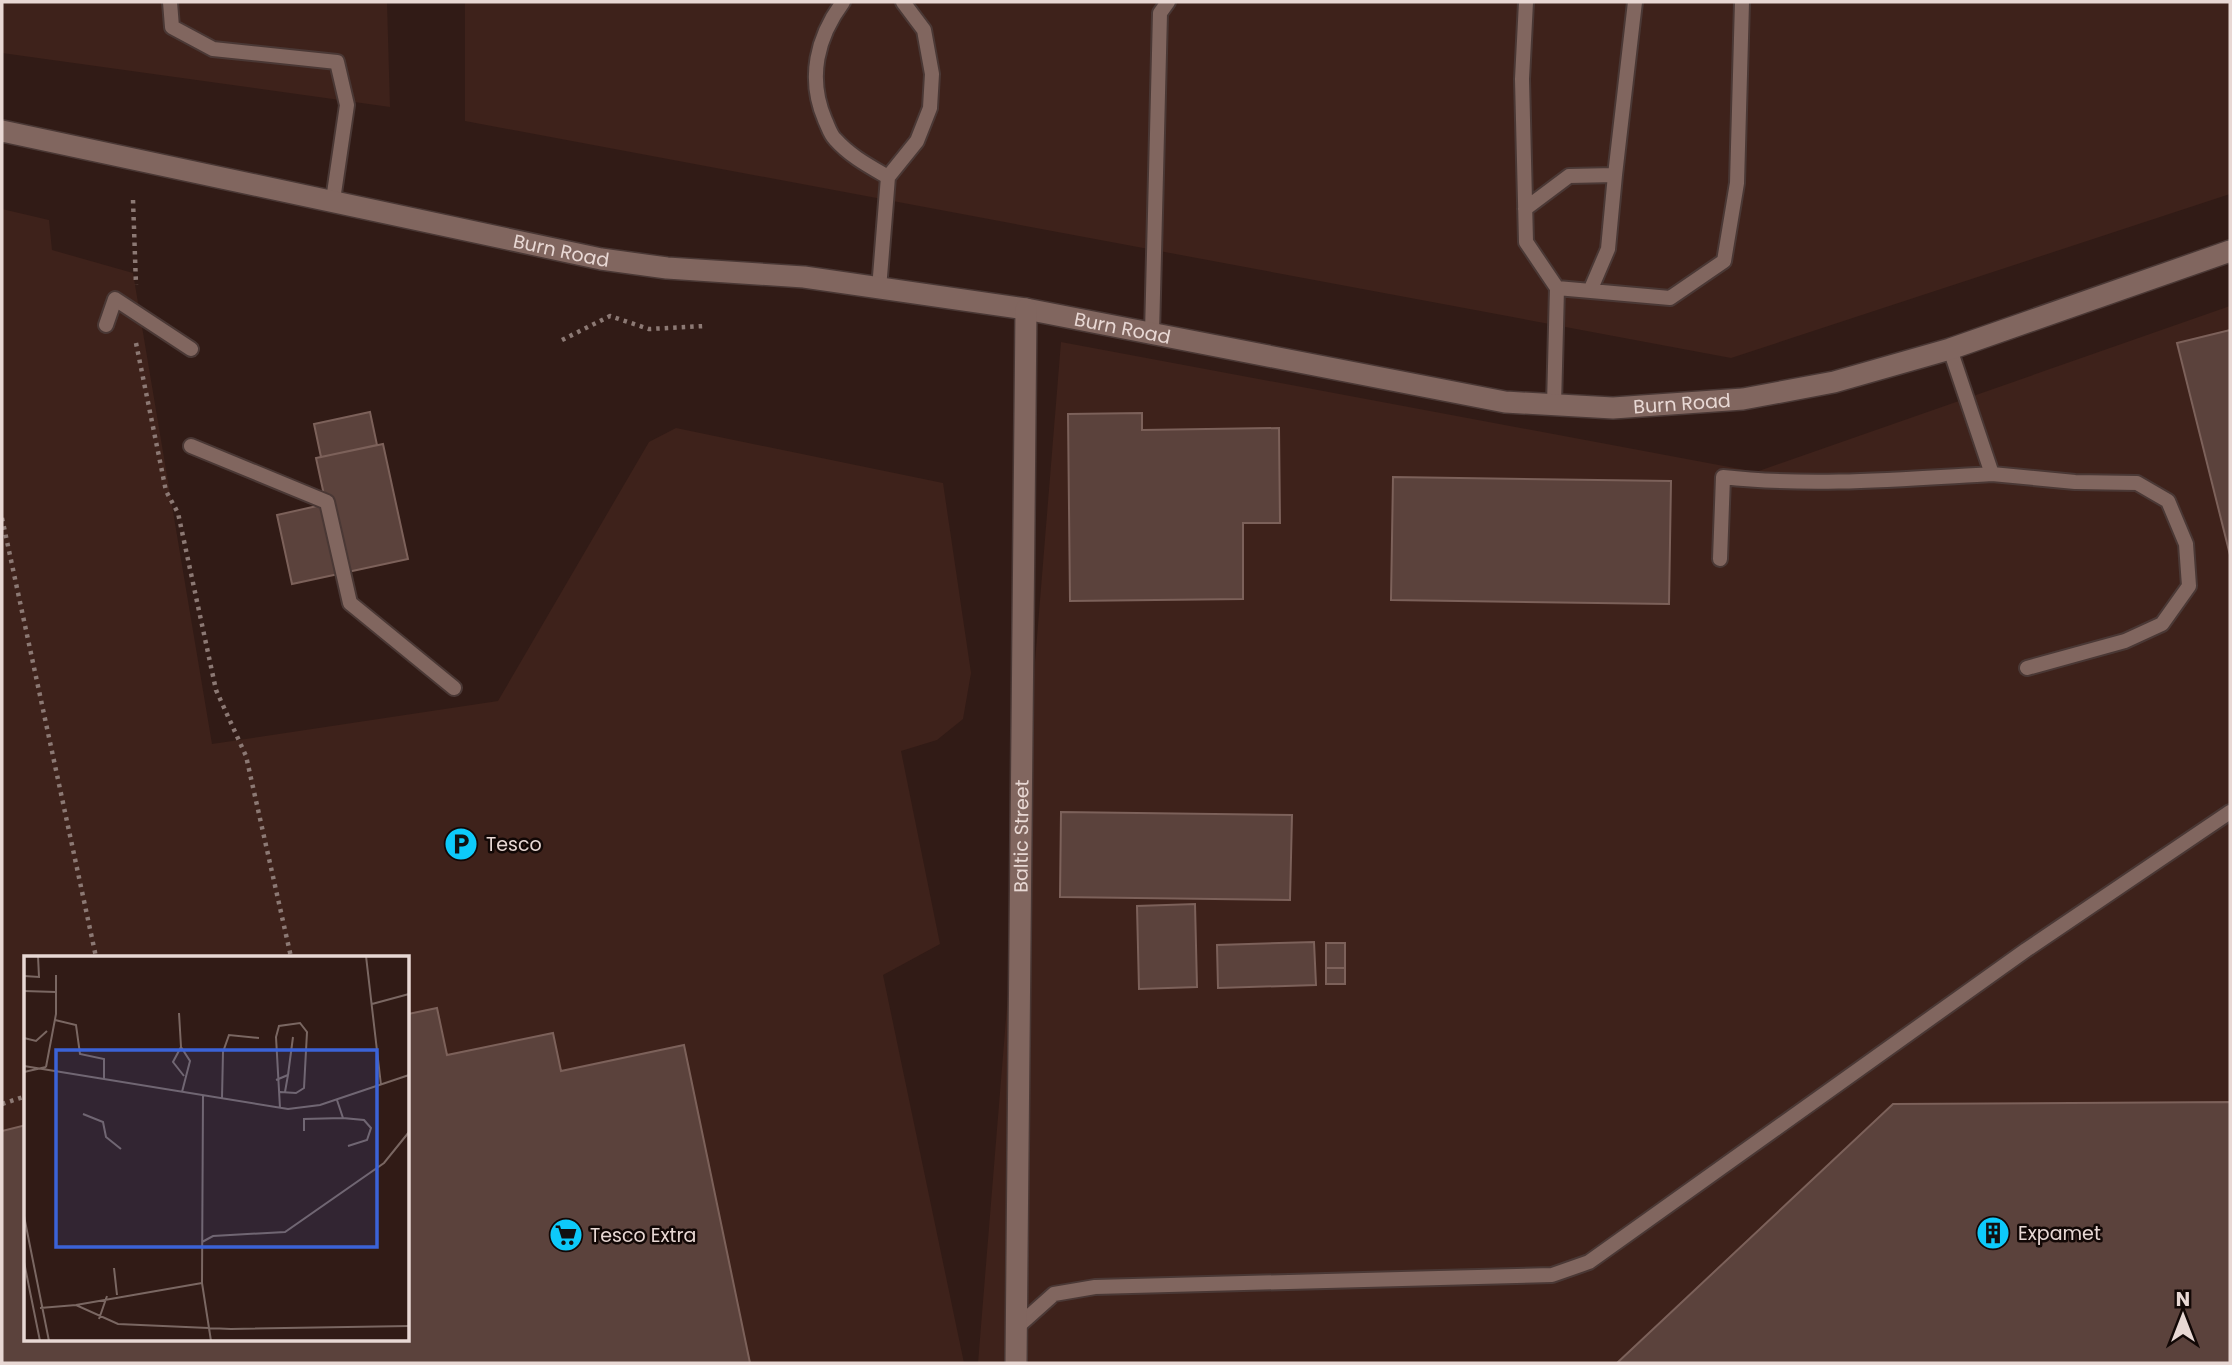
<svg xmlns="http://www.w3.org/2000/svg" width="2232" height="1365" font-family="Poppins,sans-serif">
	<rect width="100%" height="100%" fill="#311b16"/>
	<!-- built -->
	<path fill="#3e221b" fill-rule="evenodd" d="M2 2H387L390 107 2 53Z
		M465 2H2230V194L1731 358 465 121Z
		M2 209 49 220 52 250 133 273 212 744 498 701 649 442 676 428 943 483 971 673 963 719 937 740 901 751 940 944 883 975 964 1363H2ZM26 957H408V1339H26Z
		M2230 306V1363H978L1061 342 1756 472Z"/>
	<!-- building -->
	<path fill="#5b423c" stroke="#7c615a" stroke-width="2" d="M2230 330V555L2177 343Z
		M370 412 377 445 321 457 314 424Z
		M1142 413V430L1279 428 1280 523H1243V599L1070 601 1068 414Z
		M383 444 408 559 292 584 277 515 326 504 316 458Z
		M1393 477 1671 481 1669 604 1391 600Z
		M1061 812 1292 815 1290 900 1060 897Z
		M1195 904 1197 987 1139 989 1137 906Z
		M1314 942 1316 985 1218 988 1217 945Z
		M1326 943H1345V968H1326Z
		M1326 968H1345V984H1326Z
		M437 1008 447 1055 553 1033 561 1071 684 1045 750 1363H2V1131L26 1125V1339H408V1014Z
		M2230 1102V1363H1617L1893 1104Z"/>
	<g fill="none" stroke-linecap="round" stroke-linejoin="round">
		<defs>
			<path id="lane" d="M170 2 172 27 213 49 337 62 347 105 333 200
				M843 2C817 37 807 78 825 120 828 126 830 134 835 139 850 156 869 166 888 177
				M1526 2 1522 79 1526 242 1557 288 1554 405
				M1615 175 1635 2
				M1525 209 1569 176 1615 175 1608 249 1590 291
				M1557 288 1670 298 1724 261 1737 183 1742 2
				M879 289 888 177 917 141 930 108 932 74 924 30 903 2
				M106 325 115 299 191 349
				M1152 334 1160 13 1168 2
				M1950 349 1992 474 2075 482 2137 483 2168 501 2186 544 2189 586 2162 624 2125 641 2027 668
				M191 446 327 502 350 603 454 688
				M1720 559 1723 477C1812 487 1903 479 1992 474
				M1016 1328 1054 1294 1095 1287 1552 1275 1589 1262 2026 950 2230 812"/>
			<g id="street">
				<path id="s1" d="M2 131 601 259 667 268 804 277 1026 309 1505 402 1613 408 1743 399 1834 382 1950 349 2230 251"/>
				<path id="s2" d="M1016 1363 1026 309"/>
			</g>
		</defs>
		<!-- lane casing -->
		<use href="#lane" stroke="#4a3835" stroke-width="18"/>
		<!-- street casing -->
		<use href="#street" stroke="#4a3835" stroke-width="24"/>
		<!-- path -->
		<path stroke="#8c7974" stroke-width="4.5" stroke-dasharray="3.5 5" stroke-linecap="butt" d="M133 200 136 285
			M562 340 610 316 649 329 705 326
			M136 343 166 491 178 513 216 690 246 756 291 957
			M2 518 96 957
			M2 1104 26 1096"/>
		<!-- lane -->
		<use href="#lane" stroke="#81665f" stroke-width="14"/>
		<!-- street -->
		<use href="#street" stroke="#81665f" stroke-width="21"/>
	</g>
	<!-- icons -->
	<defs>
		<symbol id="parking-disc" viewBox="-11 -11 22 22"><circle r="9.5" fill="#0dcafa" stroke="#120806"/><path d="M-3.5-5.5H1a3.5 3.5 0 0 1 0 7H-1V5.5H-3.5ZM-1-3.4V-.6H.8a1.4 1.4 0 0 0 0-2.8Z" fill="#111"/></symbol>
		<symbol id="building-disc" viewBox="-11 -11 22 22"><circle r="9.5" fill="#0dcafa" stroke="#120806"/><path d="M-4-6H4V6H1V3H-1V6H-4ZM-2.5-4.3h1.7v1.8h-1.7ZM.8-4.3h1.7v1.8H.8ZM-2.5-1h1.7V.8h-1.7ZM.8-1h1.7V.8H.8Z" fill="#111"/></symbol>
		<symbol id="supermarket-disc" viewBox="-11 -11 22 22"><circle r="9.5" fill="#0dcafa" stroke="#120806"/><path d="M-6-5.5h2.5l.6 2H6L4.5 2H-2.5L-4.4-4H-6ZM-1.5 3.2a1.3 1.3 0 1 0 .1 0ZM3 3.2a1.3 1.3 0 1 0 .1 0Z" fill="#111"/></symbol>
	</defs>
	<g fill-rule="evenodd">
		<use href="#parking-disc" x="442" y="825" width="38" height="38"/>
		<use href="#building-disc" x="1974" y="1214" width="38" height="38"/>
		<use href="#supermarket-disc" x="547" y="1216" width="38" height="38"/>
	</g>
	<g text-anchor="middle" stroke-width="5" stroke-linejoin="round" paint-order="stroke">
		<!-- street labels -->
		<g font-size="19" fill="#e8d8d4" stroke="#120806">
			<text dy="7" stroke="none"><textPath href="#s1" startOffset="572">Burn Road</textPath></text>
			<text dy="7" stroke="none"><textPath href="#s1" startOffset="1139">Burn Road</textPath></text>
			<text dy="7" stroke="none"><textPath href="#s1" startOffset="1706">Burn Road</textPath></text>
			<text dy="7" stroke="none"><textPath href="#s2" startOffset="527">Baltic Street</textPath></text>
		</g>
		<!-- poi labels -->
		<g font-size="19" fill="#e8d8d4" stroke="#120806" text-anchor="start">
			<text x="486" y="851">Tesco</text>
			<text x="2018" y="1240">Expamet</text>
			<text x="590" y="1242">Tesco Extra</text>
		</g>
	</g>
	<!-- overview -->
	<g transform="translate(24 956)">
		<rect width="385" height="385" fill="#311b16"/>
		<path fill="none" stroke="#7a6762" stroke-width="2" d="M342 0 357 129M0 20 15 21 14 0M0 35 32 36M348 48 385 38M155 57 157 91 166 105 158 136M31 64 52 69 56 98 80 103V123M0 82 12 85 23 75M157 91 149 106 160 120M0 110 264 153 296 149 385 119M22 111 32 58V19M0 116 22 111M264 119 269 81M252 124 264 119 261 136M179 139 178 327 187 385M198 142 199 96 205 79 235 82M313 144 319 162 340 164 347 172 343 184 324 190M256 152 252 81 255 70 276 67 283 76 280 132 272 137 256 136M59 158 79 166 82 181 97 193M280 175V163L319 162M0 260 25 385M178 286 189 280 261 276 360 207 385 176M0 306 16 385M90 312 93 339M52 349 178 327M16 352 52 349 94 368 207 373 385 370M75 363 83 340"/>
		<path fill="#3b63d7" fill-opacity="0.15" stroke="#3b63d7" stroke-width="3.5" d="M32 94H353V291H32Z"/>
		<rect width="385" height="385" fill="none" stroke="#e8d8d4" stroke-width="3.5"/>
	</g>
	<!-- border -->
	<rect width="2232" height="1365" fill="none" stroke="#e8d8d4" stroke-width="7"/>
	<!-- north arrow -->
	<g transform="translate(2183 1316)" stroke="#120806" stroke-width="5" paint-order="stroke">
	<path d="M0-5L12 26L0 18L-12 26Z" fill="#e8d8d4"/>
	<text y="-10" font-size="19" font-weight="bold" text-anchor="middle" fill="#e8d8d4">N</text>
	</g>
</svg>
